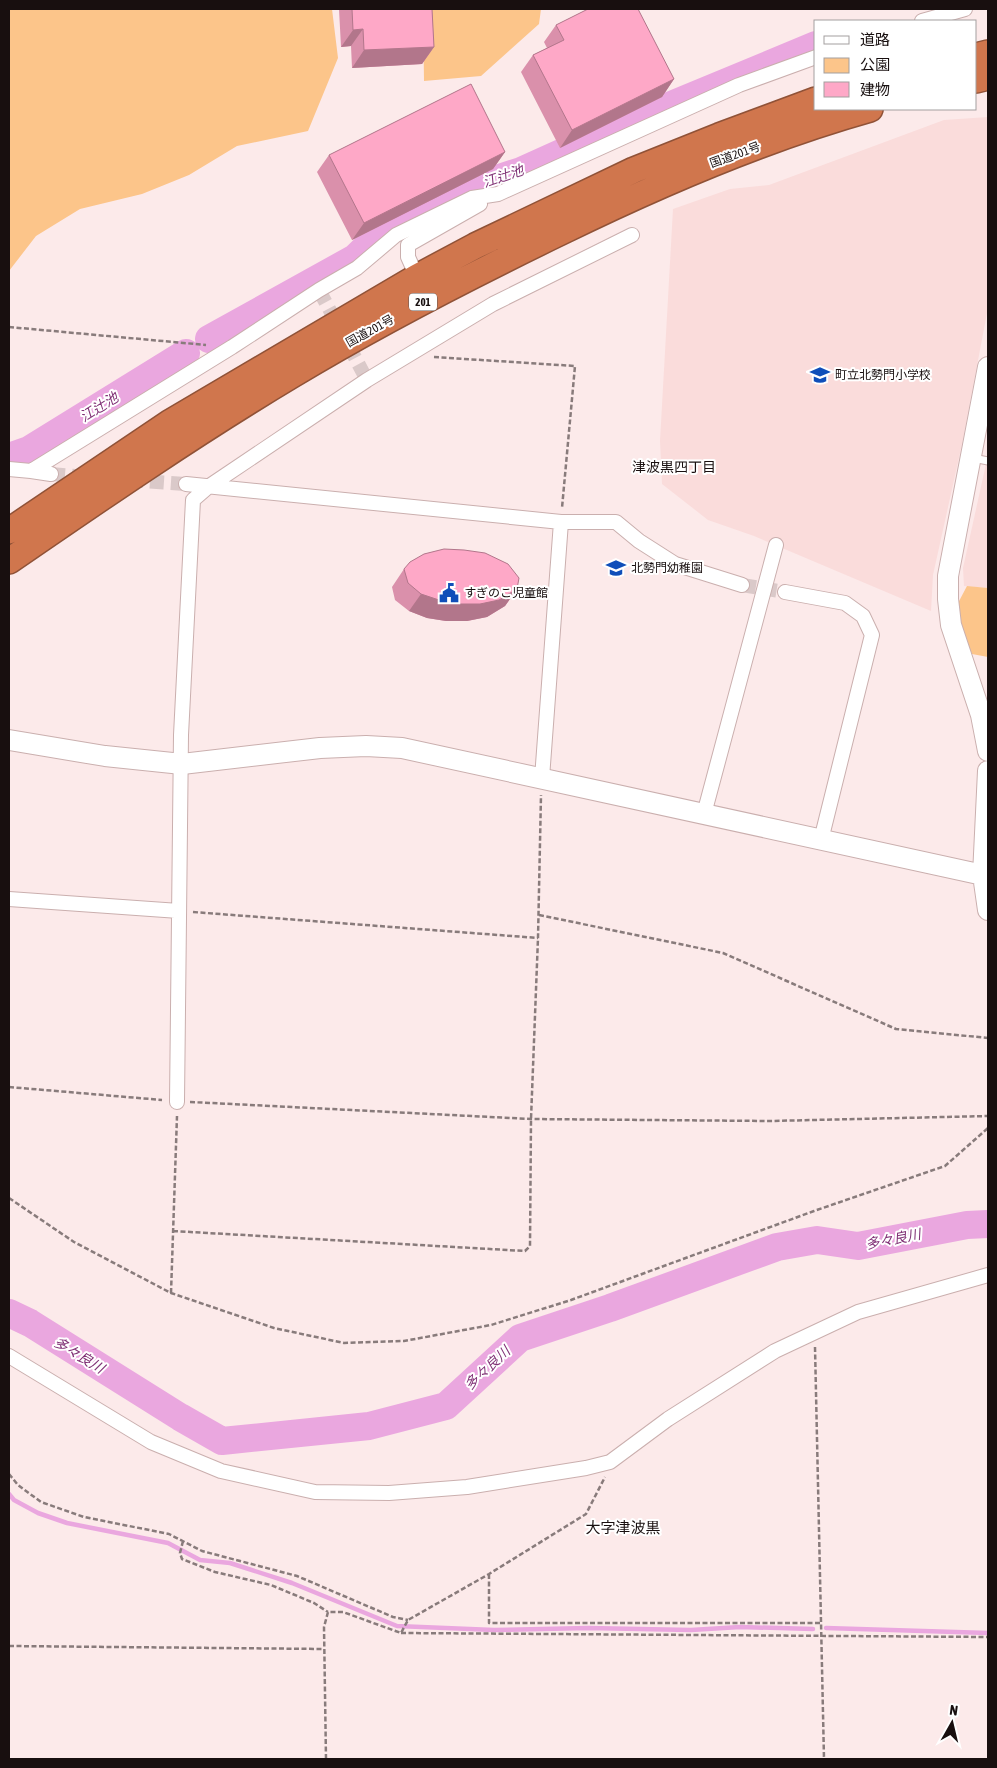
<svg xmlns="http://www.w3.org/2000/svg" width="997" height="1768" font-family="'Asap Condensed','Noto Sans JP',sans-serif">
	<rect width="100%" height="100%" fill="#fceaea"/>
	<!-- built -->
	<path fill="#fadcdb" d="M988 117V308L962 444 933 575 931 611 754 536 708 520 662 484 660 441 673 209 730 189 769 185 944 120Z
		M988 455V588L964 586 963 568Z"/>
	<!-- green -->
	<path fill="#fcc58a" d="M9 9H332L338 58 308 131 237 146 189 175 142 194 80 209 36 236 9 271Z
		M423 9H541L539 24 481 76 424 81Z
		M967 586 988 588V657L972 654 962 633 957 605Z"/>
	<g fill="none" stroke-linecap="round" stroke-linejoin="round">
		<!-- stream -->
		<path stroke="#eaa7df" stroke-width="4.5" d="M9 1494 14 1500 38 1513 67 1523 168 1543 200 1560 230 1563 292 1583 397 1626 494 1630 588 1628 691 1630 740 1627 813 1629
			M826 1628 988 1633"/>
		<!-- river -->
		<path stroke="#eaa7df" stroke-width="28" d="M209 339 355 258 389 225 460 191 521 171 623 125 816 45
			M9 457 29 450 186 353
			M9 1313 30 1323 180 1417 222 1441 369 1426 446 1406 520 1338 610 1308 777 1247 817 1240 858 1246 967 1225 988 1224"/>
		<!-- street-tunnel -->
		<path stroke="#dac9c9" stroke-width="14" stroke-dasharray="14 7" stroke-linecap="butt" d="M319 290 367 380
			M51 474 88 477
			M129 480 186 484
			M742 585 785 592"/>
		<defs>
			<path id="lane" d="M973 458 988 461"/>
			<path id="street" d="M922 21 965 9
				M417 277 408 257V245L480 204
				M9 469 31 471 51 474
				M31 471 232 347 319 290 357 268 396 235 472 198 498 194 739 85 816 57
				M186 484 561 522 542 778
				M561 522H616L639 541 675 564 742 585
				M785 592 845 603 863 616 872 635 821 840
				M704 814 776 545
				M9 899 179 911
				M177 1102 181 735 193 500 208 487 367 380 493 304 632 235
				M9 1356 151 1442 221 1471 315 1492 389 1493 467 1487 586 1468 610 1462 668 1419 775 1351 858 1312 988 1275"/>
			<path id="secondary" d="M988 367 948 576V599L951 625 981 715 988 751
				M9 740 105 756 182 764 320 748 366 746 402 748 983 875
				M988 771 983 875 988 910"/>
			<path id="highway" d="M976 56 988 53
				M976 80 988 77
				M9 531 169 423 417 277 475 246 634 170 719 136 816 100
				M9 561C102 497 195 433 292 375 378 323 470 276 561 232 661 183 763 139 870 109"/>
		</defs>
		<!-- lane casing -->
		<use href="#lane" stroke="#caafae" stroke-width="9"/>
		<!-- street casing -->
		<use href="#street" stroke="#caafae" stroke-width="16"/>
		<!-- secondary casing -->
		<use href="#secondary" stroke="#caafae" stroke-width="22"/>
		<!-- highway casing -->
		<use href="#highway" stroke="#905237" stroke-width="28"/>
		<!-- path -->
		<path stroke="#887b7b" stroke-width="2.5" stroke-dasharray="5 2.5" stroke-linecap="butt" d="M9 327 206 345
			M434 357 575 366 562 508
			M193 912 538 938
			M539 915 723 953 896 1029 988 1038
			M9 1087 162 1100
			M190 1102 531 1119 770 1121 988 1116
			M9 1198 74 1242 171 1293 274 1328 344 1343 404 1341 491 1325 571 1300 814 1211 945 1166 988 1128
			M173 1231 525 1251 530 1246 531 1119 538 938 541 795
			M171 1293 177 1116
			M815 1347 824 1759
			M9 1474 18 1485 41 1502 84 1517 169 1534 202 1551 297 1576 393 1617 408 1620
			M183 1541 180 1553 182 1559 215 1572 271 1585 314 1603 328 1612
			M489 1574V1623H821
			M401 1633 988 1637
			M9 1646 324 1649
			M326 1759 324 1627 328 1612H343L401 1633 408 1620 489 1574 586 1514 605 1477"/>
		<!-- lane -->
		<use href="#lane" stroke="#fff" stroke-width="7"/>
		<!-- street -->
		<use href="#street" stroke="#fff" stroke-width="14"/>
		<!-- secondary -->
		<use href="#secondary" stroke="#fff" stroke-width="20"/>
		<!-- highway -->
		<use href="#highway" stroke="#d0764d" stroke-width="25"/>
	</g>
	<!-- wall -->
	<path fill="#da90ab" d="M339 9H432L434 47 422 64 352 68 351 46 341 47Z
		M556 25 674 79 662 97 560 148 521 72 533 55 547 48 544 42Z
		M505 152 493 169 352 240 317 172 329 155Z
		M404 569 517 589 505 606 487 617 467 621H446L427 618 409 611 395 600 392 587Z"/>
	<!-- shaded-wall -->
	<path fill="#b2768b" d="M363 29 351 46 341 47 353 30Z
		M434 47 422 64 352 68 364 50Z
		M674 79 662 97 560 148 572 130Z
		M505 152 493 169 352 240 364 223Z
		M517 589 505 606 487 617 467 621H446L427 618 409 611 421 594Z"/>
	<!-- building -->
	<path fill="#fea8c7" stroke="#b2768b" d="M352 9H432L434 47 364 50 363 29 353 30Z
		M588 9H638L674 79 572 130 533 55 564 40 556 25Z
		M471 84 505 152 364 223 329 155Z
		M444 549 464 550 485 553 508 564 519 578 517 589 499 600 480 604H458L439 600 421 594 408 583 404 569 410 562 424 554Z"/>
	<!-- icons -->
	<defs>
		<symbol id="school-bare" viewBox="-9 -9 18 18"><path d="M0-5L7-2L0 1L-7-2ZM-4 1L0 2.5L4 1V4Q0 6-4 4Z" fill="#0f4eb9" stroke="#fff" stroke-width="2.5" paint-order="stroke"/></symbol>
		<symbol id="civic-bare" viewBox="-9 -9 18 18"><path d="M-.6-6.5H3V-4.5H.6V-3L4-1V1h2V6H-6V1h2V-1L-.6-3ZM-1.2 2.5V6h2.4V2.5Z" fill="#0f4eb9" stroke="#fff" stroke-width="2.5" paint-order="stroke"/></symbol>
	</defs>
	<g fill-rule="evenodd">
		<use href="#school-bare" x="806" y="361" width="28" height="28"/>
		<use href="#school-bare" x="602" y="554" width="28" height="28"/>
		<use href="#civic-bare" x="435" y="579" width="28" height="28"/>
	</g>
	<g text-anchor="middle" stroke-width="4" stroke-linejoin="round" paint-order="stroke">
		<!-- shield labels -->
		<rect fill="#fff" stroke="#5d5757" stroke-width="1" x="409" y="293.5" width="28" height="17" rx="4"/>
		<g font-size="11" font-weight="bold" fill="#180f0f">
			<text x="423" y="306">201</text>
		</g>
		<!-- street labels -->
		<g font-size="12" fill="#180f0f" stroke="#fff">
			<text transform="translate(735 155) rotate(-20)" y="4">国道201号</text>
			<text transform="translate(370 331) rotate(-29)" y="4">国道201号</text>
		</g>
		<!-- poi labels -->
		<g font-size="12" fill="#180f0f" stroke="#fff" text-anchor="start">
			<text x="835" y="379">町立北勢門小学校</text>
			<text x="631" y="572">北勢門幼稚園</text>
			<text x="464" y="597">すぎのこ児童館</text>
		</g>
		<!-- water labels -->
		<g font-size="14" font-style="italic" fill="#803276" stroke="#fff">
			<text transform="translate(503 176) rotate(-19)" y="5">江辻池</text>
			<text transform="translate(99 407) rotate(-32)" y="5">江辻池</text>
			<text transform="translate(893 1239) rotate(-11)" y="5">多々良川</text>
			<text transform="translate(79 1355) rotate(31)" y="5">多々良川</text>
			<text transform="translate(487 1368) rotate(-43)" y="5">多々良川</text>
		</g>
		<!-- neighbourhood labels -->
		<g font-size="14" fill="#180f0f" stroke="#fff">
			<text x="674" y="472">津波黒四丁目</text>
		</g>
		<!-- quarter labels -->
		<g font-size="15" fill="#180f0f" stroke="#fff">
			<text x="623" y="1533">大字津波黒</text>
		</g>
	</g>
	<!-- border -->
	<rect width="997" height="1768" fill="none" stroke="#180f0f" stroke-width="20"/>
	<!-- legend -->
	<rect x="814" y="20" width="162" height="90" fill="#ffffff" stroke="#a39f9f"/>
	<rect x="824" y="36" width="25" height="8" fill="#ffffff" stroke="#a39f9f"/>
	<text x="860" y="45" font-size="15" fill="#180f0f">道路</text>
	<rect x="824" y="58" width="25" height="15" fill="#fcc58a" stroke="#a39f9f"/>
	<text x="860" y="70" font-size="15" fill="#180f0f">公園</text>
	<rect x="824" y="82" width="25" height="15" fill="#fea8c7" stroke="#a39f9f"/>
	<text x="860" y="95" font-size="15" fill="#180f0f">建物</text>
	<!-- north arrow -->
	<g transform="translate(952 1723) rotate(8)" stroke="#ffffff" stroke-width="4" paint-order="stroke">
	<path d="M0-4L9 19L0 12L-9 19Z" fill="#180f0f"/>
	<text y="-8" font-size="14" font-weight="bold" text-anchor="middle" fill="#180f0f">N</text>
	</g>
</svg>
